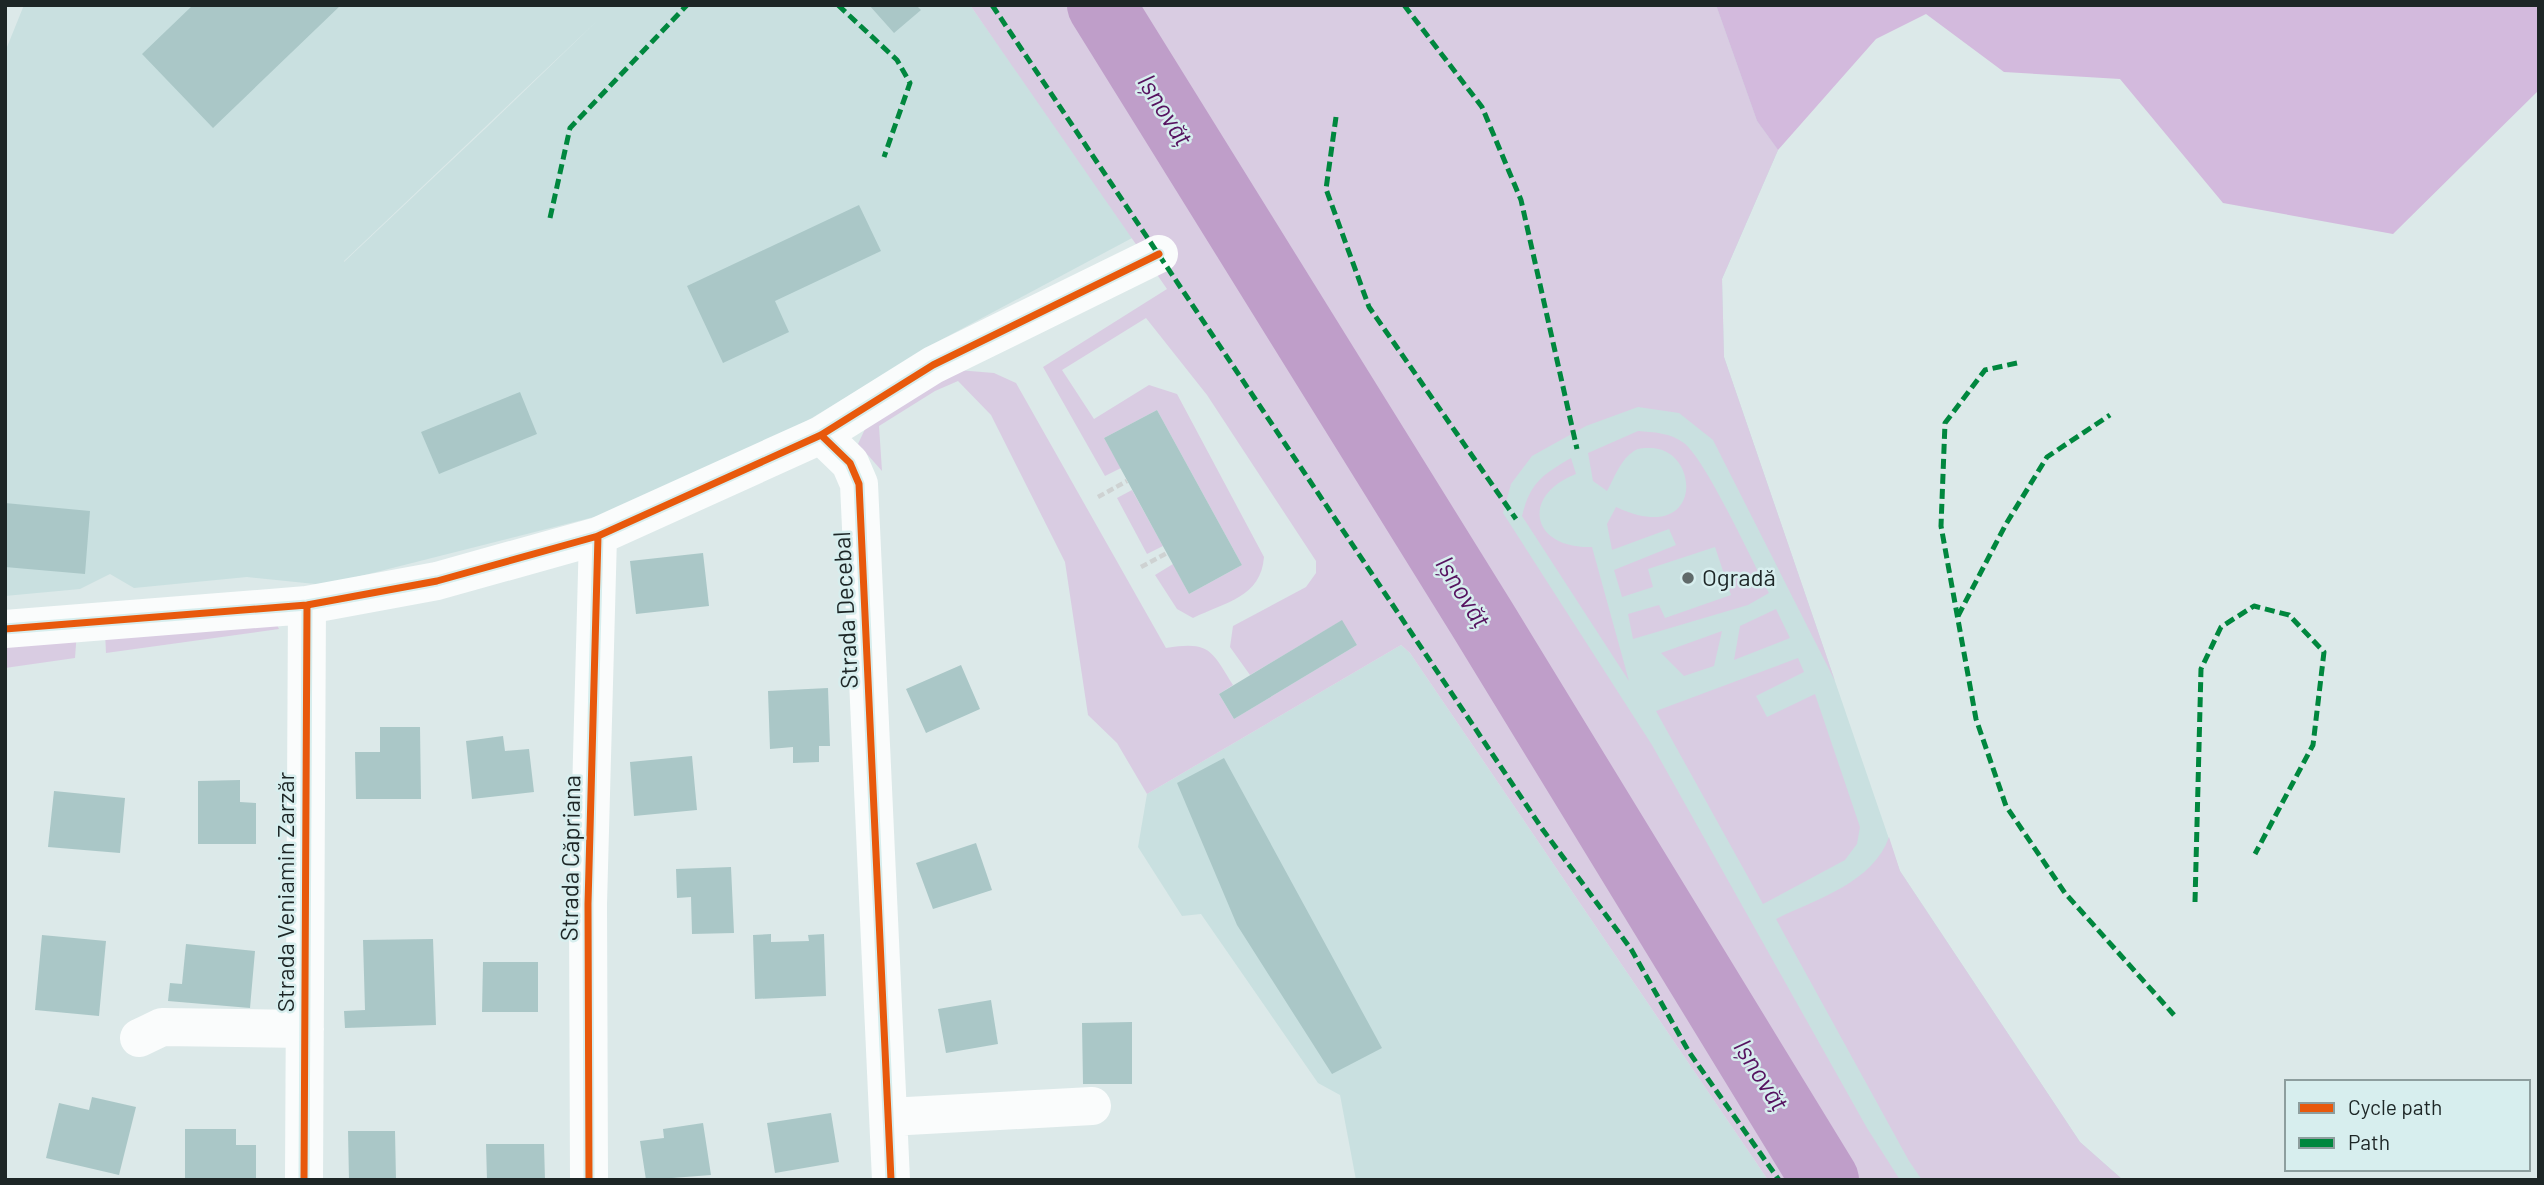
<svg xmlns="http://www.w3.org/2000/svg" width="2544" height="1185" font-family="Barlow,sans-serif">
	<rect width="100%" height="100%" fill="#dce9e9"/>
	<!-- built -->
	<path fill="#c9e0e0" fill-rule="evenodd" d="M24 5H970L1134 237 937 342 764 447 598 516 325 585 247 577 134 588 110 574 80 589 5 596V52ZM599 19 487 127 344 262V261Z
		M1716 5 1757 121 1778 150 1722 279 1724 357 1900 871 2080 1142 2123 1180H1890L1322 262Z
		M1401 645 1410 653 1768 1180H1356L1340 1095 1318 1083 1201 914 1182 916 1138 847 1147 794Z"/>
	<!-- green -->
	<path fill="#d9cce2" d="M970 5H1716L1757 121 1778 150 1722 279 1724 357 1835 681 1713 440 1679 413 1638 407 1586 426 1532 456 1511 484 1503 513 1652 745 1867 1128 1900 1180H1768L1410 653 1401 645 1147 794 1117 743 1088 715 1065 562 991 415 958 381 935 391 879 426 882 471 858 444 865 429 958 370 994 373 1016 383 1166 648C1210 641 1211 650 1233 685L1219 694 1234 719 1357 645 1341 621 1250 675 1230 647 1233 626 1306 587 1316 573V561L1207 395 1146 318 1062 370 1094 419 1149 385 1177 394 1264 557C1261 597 1226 602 1193 618L1177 609 1155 575 1173 564 1189 594 1242 565 1157 410 1104 438 1121 468 1105 476 1043 367 1167 289Z
		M1638 431C1653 432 1671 433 1684 443 1706 460 1753 563 1769 593L1748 605 1633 639 1628 614 1659 605 1665 618 1731 595 1715 547 1648 569 1653 587 1622 597 1614 570 1676 545 1669 529 1612 550 1607 524 1616 507C1706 549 1701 446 1649 448 1643 448 1638 448 1634 451 1620 460 1615 477 1607 491L1593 481 1588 453Z
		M1571 458 1576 474C1520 496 1531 549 1592 547L1629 681 1522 516C1530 483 1542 475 1571 458Z
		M1132 490 1163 546 1147 554 1117 498Z
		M1776 609 1790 638 1734 660 1740 626Z
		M275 621 279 629 106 653 105 632Z
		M77 631 75 658 5 668V645Z
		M1722 631 1714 666 1684 676 1661 653Z
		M1798 658 1804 672 1756 696 1767 717 1815 694 1860 827 1857 844 1845 860 1763 904 1656 711Z
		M1889 837 1900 871 2080 1142 2123 1180H1922L1909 1161 1776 919C1816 899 1873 883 1889 837Z"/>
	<!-- forest -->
	<path fill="#d3badd" d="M1716 5H2539V90L2393 234 2223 203 2120 79 2004 72 1926 14 1876 39 1778 150 1757 121Z"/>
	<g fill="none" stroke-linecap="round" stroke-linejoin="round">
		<!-- river -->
		<path stroke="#bf9ec9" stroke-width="68" d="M1101 5 1484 622 1825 1180"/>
	</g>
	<!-- building -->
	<path fill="#aac7c7" d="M193 5H341L213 128 142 54Z
		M869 5H916L921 10 894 33Z
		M859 205 881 251 775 301 789 332 723 363 687 286Z
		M520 392 537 434 439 474 421 432Z
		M1157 410 1242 565 1189 594 1104 438Z
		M5 503 90 511 85 574 5 567Z
		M703 553 709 606 636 614 630 561Z
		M1342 620 1357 645 1234 719 1219 694Z
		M961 665 980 709 926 733 906 689Z
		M828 688 830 746H819V762L793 763V747L770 749 768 691Z
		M380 727H420L421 799H356L355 752H380Z
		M503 736 505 751 529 749 534 792 472 799 466 741Z
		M692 756 697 810 634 816 630 762Z
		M1224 758 1382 1048 1332 1074 1237 925 1177 783Z
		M240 780V802L256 803V844H198V781Z
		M54 791 125 798 120 853 48 847Z
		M976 843 992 890 933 909 916 863Z
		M731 867 734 933 692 934 691 897 677 898 676 869Z
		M771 934V942L809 941 808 935 824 934 826 996 755 999 753 935Z
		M42 935 106 941 99 1016 35 1010Z
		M433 939 436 1025 345 1028 344 1011 365 1010 363 940Z
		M186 944 255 951 250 1008 168 1001 170 983 182 984Z
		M483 962H538V1012H482Z
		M991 1000 998 1044 946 1053 938 1009Z
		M1132 1022V1084H1083L1082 1023Z
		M92 1097 136 1107 119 1175 46 1158 59 1103 89 1110Z
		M831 1113 839 1162 775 1173 767 1123Z
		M703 1123 711 1175 646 1180 640 1141 664 1138 663 1129Z
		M185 1129H236V1145H256V1180H185Z
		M348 1131H395L396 1180H349Z
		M486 1144H544L545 1180H487Z"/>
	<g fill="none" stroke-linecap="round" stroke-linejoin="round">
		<!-- path -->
		<path stroke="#ced2d2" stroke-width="4.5" stroke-dasharray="7 3.5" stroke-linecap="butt" d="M1098 497 1127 481
			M1141 567 1167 553"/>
		<!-- minor -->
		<path stroke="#fafcfc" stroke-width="38" d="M821 435 850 463 859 484 891 1180
			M5 629 307 605 437 581 598 536 821 435 933 365 1159 254
			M139 1038 162 1027 305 1029
			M889 1117 1092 1106
			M304 1180 307 605
			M589 1180 588 904 598 536"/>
		<!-- quiet -->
		<path stroke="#00873e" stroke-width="5" stroke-dasharray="10 5" stroke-linecap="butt" d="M838 5 897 60 910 83 884 157
			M992 5 1543 830 1631 949 1689 1052 1779 1180
			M1404 5 1482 107 1521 200 1577 449
			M1336 117 1326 189 1369 307 1516 519
			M550 218 570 128 687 5
			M2017 363 1985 370 1945 423 1941 526 1976 719 2006 806 2065 893 2174 1015
			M1958 616 2006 524 2047 457 2110 415
			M2195 902 2201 669 2221 627 2254 606 2289 615 2324 652 2313 745 2255 854"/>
		<defs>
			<path id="cycleway" d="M821 435 850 463 859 484 891 1180
				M5 629 307 605 437 581 598 536 821 435 933 365 1159 254
				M304 1180 307 605
				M589 1180 588 904 598 536"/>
		</defs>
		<!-- cycleway casing -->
		<use href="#cycleway" stroke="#d7eeee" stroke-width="11"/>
		<!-- cycleway -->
		<use href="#cycleway" stroke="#e8590c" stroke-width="7"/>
	</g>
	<!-- markers -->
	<circle fill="#606a6a" stroke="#d7eeee" stroke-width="2.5" cx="1688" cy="578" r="7"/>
	<g text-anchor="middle" stroke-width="5" stroke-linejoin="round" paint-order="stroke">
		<!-- poi labels -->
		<g font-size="24" fill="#1d2626" stroke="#d7eeee" text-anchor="start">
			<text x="1702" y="586">Ogradă</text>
		</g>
		<!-- street labels -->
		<g font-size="24" fill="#1d2626" stroke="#d7eeee">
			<text transform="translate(846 610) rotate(-93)" y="8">Strada Decebal</text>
			<text transform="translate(571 858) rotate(-89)" y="8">Strada Căpriana</text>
			<text transform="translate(286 892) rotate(-90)" y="8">Strada Veniamin Zarzăr</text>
		</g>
		<!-- water labels -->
		<g font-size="26" font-style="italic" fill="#561360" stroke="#d7eeee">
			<text transform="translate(1165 110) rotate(58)" y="9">Ișnovăț</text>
			<text transform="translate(1463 592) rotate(58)" y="9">Ișnovăț</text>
			<text transform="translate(1761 1075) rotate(58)" y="9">Ișnovăț</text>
		</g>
	</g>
	<!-- border -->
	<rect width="2544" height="1185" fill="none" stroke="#1d2626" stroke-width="14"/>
	<!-- legend -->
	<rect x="2285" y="1080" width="245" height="91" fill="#d7eeee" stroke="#8d9e9e" stroke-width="2"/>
	<rect x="2299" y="1103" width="35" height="10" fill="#e8590c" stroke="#8d9e9e" stroke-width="2"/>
	<text x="2348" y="1115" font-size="21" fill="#1d2626">Cycle path</text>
	<rect x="2299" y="1138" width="35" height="10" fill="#00873e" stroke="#8d9e9e" stroke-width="2"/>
	<text x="2348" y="1150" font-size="21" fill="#1d2626">Path</text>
</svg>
